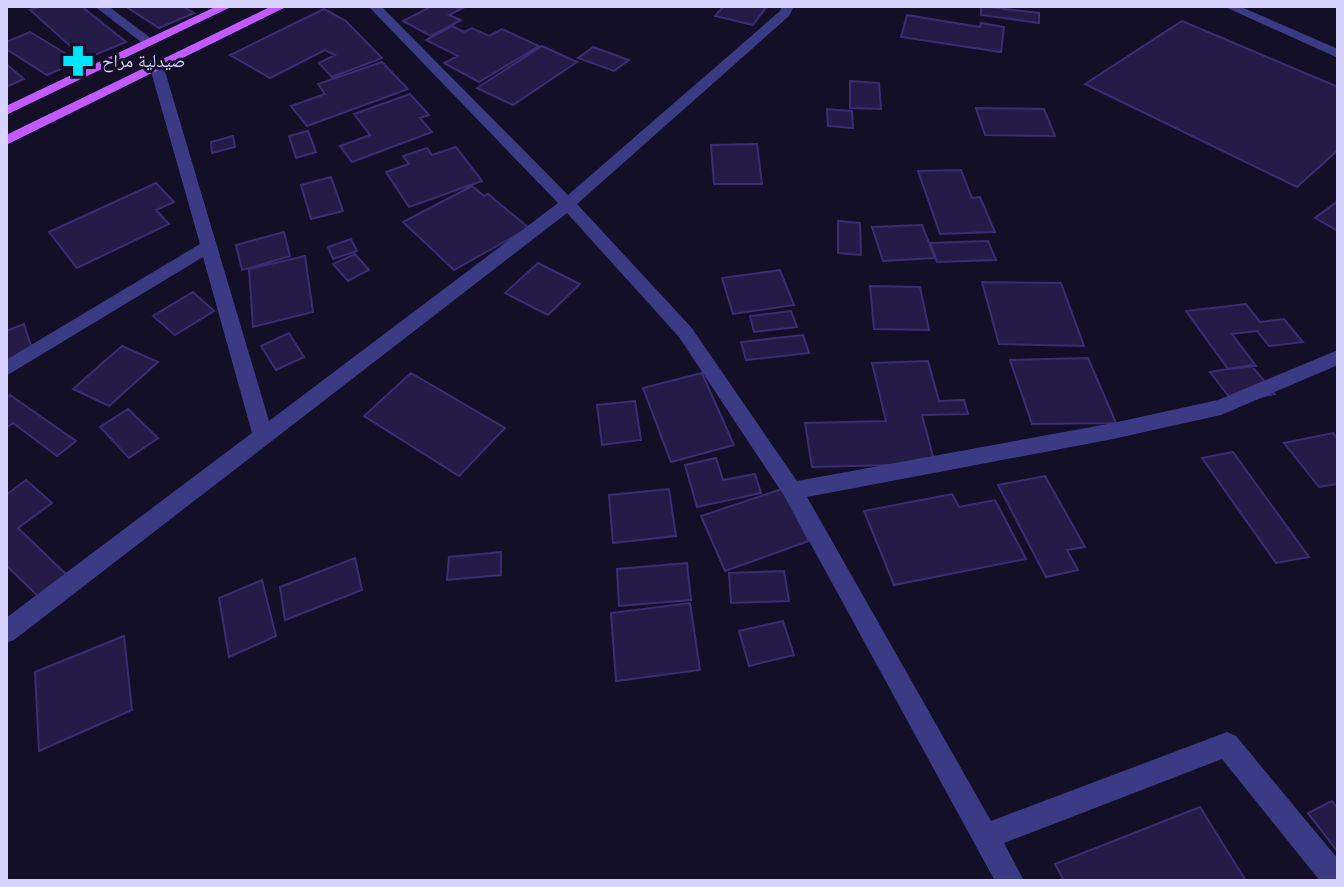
<svg xmlns="http://www.w3.org/2000/svg" width="1344" height="887" font-family="'Varela Round','Noto Naskh Arabic',sans-serif">
	<rect width="100%" height="100%" fill="#130f26"/>
	<!-- building -->
	<path fill="#241b47" stroke="#3b2d73" stroke-width="2" d="M42 6H81L126 42 85 59 30 10Z
		M125 6H182L194 13 159 28Z
		M432 6 463 8 449 15 461 20 431 36 403 21Z
		M724 6H767L753 25 715 16Z
		M981 6 1039 13V23L981 15Z
		M324 9 346 21 382 58 332 77 319 63 335 55 325 50 270 78 230 55Z
		M907 15 980 27 981 23 1004 27 1001 52 901 37Z
		M1182 21 1338 87V150L1297 187 1085 84Z
		M452 26 464 32 472 28 489 36 502 29 539 46 479 82 444 63 458 56 426 40Z
		M30 32 78 61 47 75 6 49V42Z
		M542 46 577 62 513 105 477 88Z
		M593 47 629 60 614 71 578 58Z
		M382 62 408 89 307 126 291 106 325 94 318 84Z
		M6 64 24 79 6 87Z
		M850 81 879 83 881 109 850 108Z
		M410 94 429 115 420 118 432 132 352 162 340 146 370 135 354 114Z
		M976 108 1044 109 1055 136 985 135Z
		M827 109 852 111 853 128 828 126Z
		M308 131 316 152 296 158 289 136Z
		M233 136 235 147 212 153 211 142Z
		M757 144 762 184H714L711 145Z
		M456 147 482 181 409 207 386 172 409 164 403 156 427 148 432 155Z
		M961 170 972 198 980 197 995 232 940 234 918 171Z
		M331 177 343 211 311 219 301 185Z
		M156 183 174 202 156 210 169 224 77 268 49 232Z
		M472 186 484 196 488 194 529 228 454 270 403 222Z
		M1338 201V231L1315 218Z
		M838 221 860 223 861 255 838 253Z
		M922 225 935 258 883 261 872 227Z
		M284 232 290 256 242 270 236 245Z
		M351 239 357 251 333 259 328 247Z
		M988 241 996 260 937 262 930 243Z
		M355 254 369 270 348 281 333 264Z
		M305 256 313 312 253 327 249 269Z
		M538 263 580 284 548 315 505 293Z
		M780 270 794 305 733 314 722 278Z
		M982 282 1061 283 1084 346 999 344Z
		M870 286 920 287 929 330 874 329Z
		M193 292 214 311 175 335 153 316Z
		M1246 304 1260 322 1284 319 1303 342 1269 346 1257 331 1232 334 1256 366 1228 369 1186 311Z
		M791 311 797 327 754 332 750 316Z
		M24 324 33 352 6 364V331Z
		M289 333 304 357 276 370 261 346Z
		M803 335 809 353 746 360 741 342Z
		M122 346 158 362 109 406 73 389Z
		M1088 358 1116 423 1032 424 1010 360Z
		M928 361 939 401 964 400 968 414 922 415 935 464 812 467 805 423 886 421 872 363Z
		M1251 365 1275 394 1233 402 1210 372Z
		M411 373 505 428 459 476 364 416Z
		M702 373 734 445 671 462 643 388Z
		M10 395 76 441 57 456 13 423 6 428V398Z
		M635 401 641 440 602 445 597 405Z
		M128 409 158 438 129 458 100 427Z
		M1333 433 1338 439V484L1319 487 1284 443Z
		M1233 452 1309 557 1276 563 1202 458Z
		M716 458 723 480 755 474 761 493 697 507 685 465Z
		M1045 476 1085 547 1067 550 1078 570 1046 577 998 485Z
		M26 480 52 503 18 528 70 578 42 600 6 565V495Z
		M669 489 676 536 613 543 609 495Z
		M782 489 809 541 725 571 701 516Z
		M952 494 959 507 995 500 1026 559 894 585 864 511Z
		M501 552V575L447 580 449 557Z
		M355 558 362 590 285 620 280 587Z
		M687 563 691 600 619 606 617 569Z
		M784 571 789 601 731 603 729 573Z
		M262 580 276 636 229 657 219 598Z
		M690 603 700 670 616 681 611 613Z
		M783 621 794 655 749 666 739 631Z
		M124 636 132 710 39 751 35 672Z
		M1332 801 1338 809V852L1308 813Z
		M1200 807 1246 881H1064L1055 864Z"/>
	<g fill="none" stroke-linecap="round" stroke-linejoin="round">
		<!-- minor -->
		<path fill="#3d3a85" fill-rule="evenodd" d="M94 6H108L156 42 145 45Z
			M368 6H381L568 195 780 11 782 6H794L789 16 577 204 691 327 797 481 1113 423 1218 400 1338 350V365L1221 415 1113 439 807 497 991 821 1227 732 1236 736 1338 859V881H1320L1222 759 1004 843 1024 881H995L785 497 679 337 567 213 14 640 6 643V618L252 433 203 257 6 376V360L200 244 150 68 152 65 164 68 269 421 558 203Z
			M1223 6H1239L1338 49V58Z"/>
		<!-- primary -->
		<path fill="#c25bff" fill-rule="evenodd" d="M217 6H233L6 115V106Z
			M272 6H288L6 145V135Z"/>
	</g>
	<!-- icons -->
	<defs>
		<symbol id="pharmacy-bare" viewBox="-9 -9 18 18"><path d="M-2-6h4v4h4v4h-4v4h-4v-4h-4v-4h4Z" fill="#00e5ff" stroke="#130f26" stroke-width="2.5" paint-order="stroke"/></symbol>
	</defs>
	<g fill-rule="evenodd">
		<use href="#pharmacy-bare" x="56" y="39" width="44" height="44"/>
	</g>
	<g text-anchor="middle" stroke-width="6" stroke-linejoin="round" paint-order="stroke">
		<!-- far-poi labels -->
		<g font-size="18" fill="#d9d4ff" stroke="#130f26" text-anchor="start">
			<text x="102" y="67">صيدلية مراح</text>
		</g>
	</g>
	<!-- border -->
	<rect width="1344" height="887" fill="none" stroke="#d9d4ff" stroke-width="16"/>
</svg>
